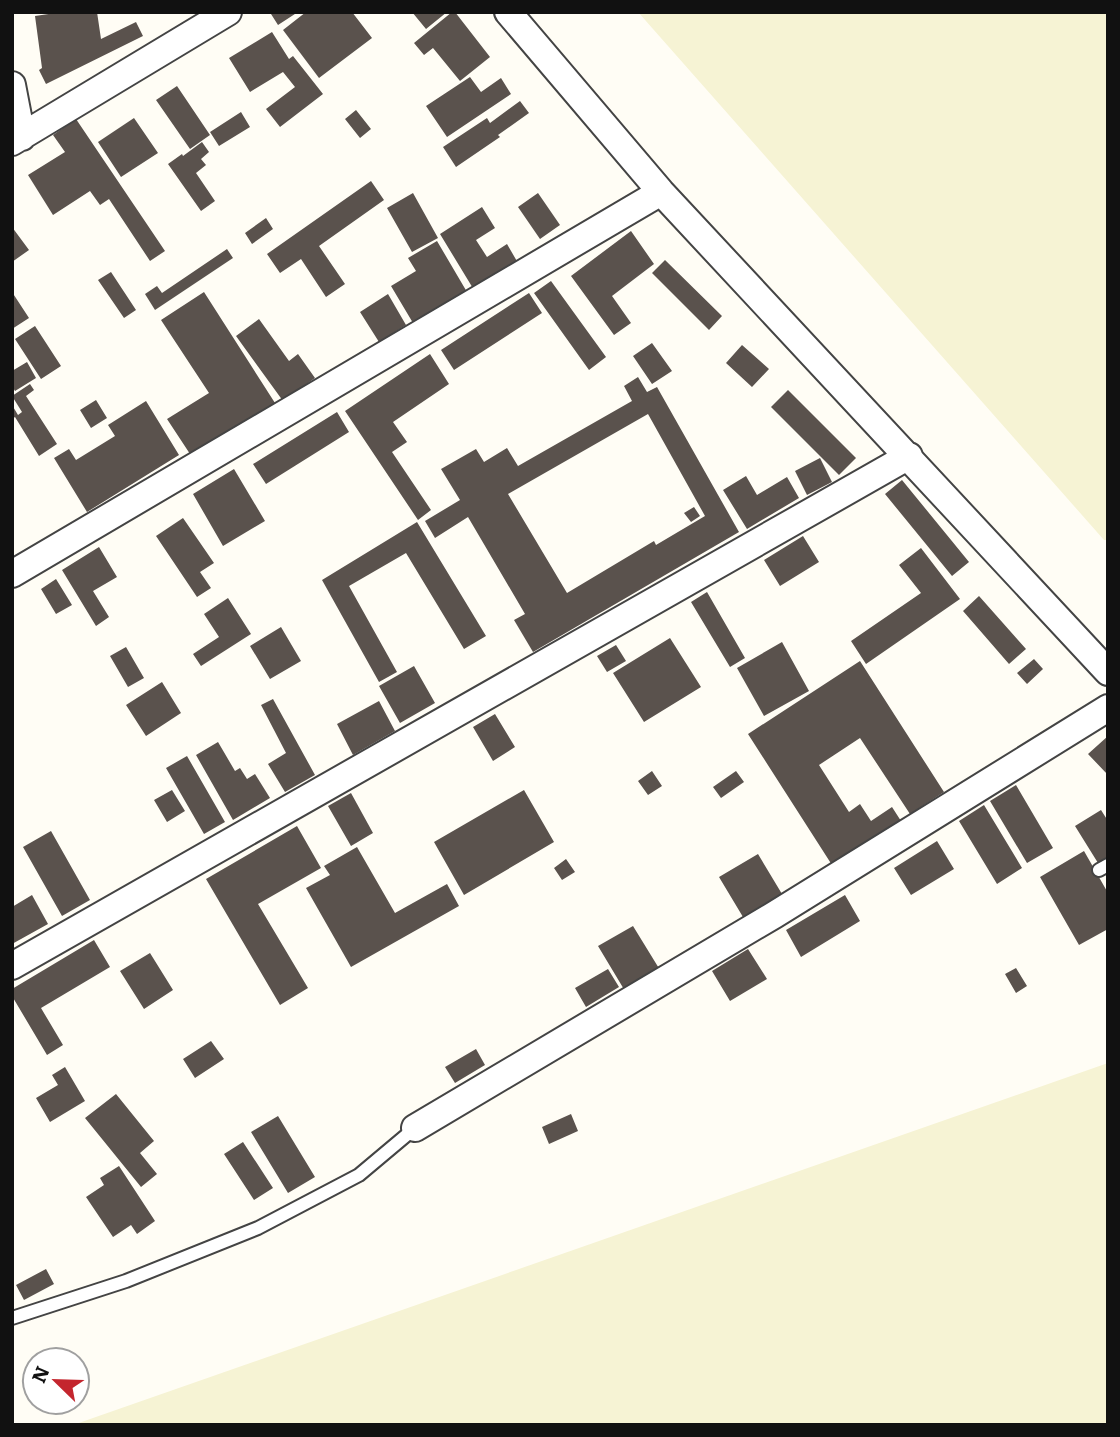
<svg xmlns="http://www.w3.org/2000/svg" width="1120" height="1437" font-family="Literata,serif">
	<rect width="100%" height="100%" fill="#fffdf5"/>
	<!-- farmland -->
	<path fill="#f6f3d4" d="M638 12H1108V540H1104Z
		M1108 1063V1425H73Z"/>
	<!-- building -->
	<path fill="#5a524d" fill-rule="evenodd" d="M62 12H97L101 39 136 22 143 36 46 84 39 70 42 68 35 16Z
		M274 12H298L278 25 271 14Z
		M306 12H352L372 38 319 78 283 30Z
		M412 12H447L426 29Z
		M452 12H455L490 57 460 81 433 48 424 55 414 43Z
		M272 32 289 59 293 56 323 94 280 127 266 109 295 87 283 72 250 92 229 58Z
		M470 77 481 92 501 78 511 94 447 137 426 106Z
		M177 86 210 135 190 149 156 100Z
		M520 101 529 113 498 135 500 137 456 167 443 147 487 118 490 123Z
		M356 110 371 129 360 138 345 119Z
		M241 112 250 127 219 146 210 132Z
		M134 118 158 153 121 177 98 142Z
		M76 119 165 251 150 261 109 199 100 205 90 191 53 215 28 175 65 152 53 135Z
		M202 142 209 152 201 159 206 165 196 173 215 201 201 211 168 164 182 154 183 156Z
		M371 181 384 200 319 246 345 284 326 297 301 259 280 273 267 254Z
		M413 193 438 238 412 252 387 208Z
		M538 193 560 225 540 239 518 207Z
		M482 207 495 228 476 240 487 257 507 244 518 263 474 290 440 234Z
		M266 218 273 229 252 244 245 233Z
		M12 227 29 250 12 262Z
		M631 231 654 264 612 296 631 323 614 335 571 276Z
		M437 241 467 292 413 323 391 286 416 271 408 258Z
		M227 249 233 258 155 310 145 294 157 286 162 293Z
		M665 260 722 316 709 330 652 273Z
		M111 272 136 310 124 318 98 280Z
		M551 281 606 357 589 370 534 293Z
		M12 292 29 318 12 329Z
		M204 292 275 403 192 457 167 419 209 393 161 320Z
		M529 293 542 313 454 370 441 350Z
		M388 294 406 325 379 342 360 312Z
		M259 319 289 361 298 354 315 378 283 401 236 336Z
		M35 326 61 366 41 379 15 339Z
		M652 343 672 371 652 384 633 356Z
		M742 345 769 369 752 387 726 363Z
		M430 354 449 384 393 422 407 442 392 452 431 510 418 520 345 411Z
		M27 362 36 378 15 391 12 386V371Z
		M638 377 647 392 657 387 739 532 533 652 514 620 525 614 468 517 435 538 425 521 460 500 441 469 476 449 484 462 507 448 518 466 632 401 624 386ZM648 414 705 516 656 545 654 541 567 593 508 494Z
		M30 384 34 390 26 396 57 444 39 456 15 417 12 419V405L18 415 22 412 12 396Z
		M788 390 856 458 839 475 771 407Z
		M96 400 107 418 91 428 80 410Z
		M146 401 179 455 87 512 54 458 69 449 76 460 115 436 108 425Z
		M337 412 349 432 266 484 253 464Z
		M820 458 832 482 807 495 795 471Z
		M234 469 265 521 223 546 193 494Z
		M746 476 757 495 787 477 799 498 747 529 723 490Z
		M902 480 969 562 952 576 885 494Z
		M694 507 700 516 691 522 684 513Z
		M183 518 214 563 200 572 211 588 197 597 156 536Z
		M417 522 486 636 464 649 406 553 349 586 397 672 379 682 322 580Z
		M803 536 819 562 780 586 764 560Z
		M99 547 117 577 93 591 109 617 96 626 62 570Z
		M921 548 960 599 866 664 851 641 921 593 899 565Z
		M56 579 72 605 56 614 41 589Z
		M707 592 745 658 730 667 691 602Z
		M979 596 1026 649 1009 664 963 611Z
		M228 598 251 634 201 666 193 654 219 637 204 614Z
		M281 627 301 661 270 679 250 646Z
		M670 638 701 687 644 722 613 673Z
		M782 642 809 691 764 716 737 668Z
		M616 645 626 661 607 672 597 656Z
		M126 647 144 678 128 687 110 656Z
		M1034 659 1043 669 1027 684 1017 673Z
		M860 661 944 792 910 814 860 738 819 765 849 812 860 804 871 821 892 807 901 821 832 865 748 734Z
		M414 666 435 703 400 723 379 686Z
		M162 682 181 713 146 736 126 705Z
		M273 699 315 775 285 792 268 764 286 753 261 705Z
		M379 701 395 731 353 755 337 724Z
		M495 714 515 747 493 761 473 727Z
		M1108 736V775L1088 754Z
		M218 742 235 771 240 768 247 779 255 774 270 798 233 820 196 755Z
		M187 756 225 822 204 834 166 768Z
		M652 771 662 786 648 795 638 781Z
		M736 771 744 782 721 798 713 787Z
		M1016 785 1053 848 1027 863 990 801Z
		M172 790 185 811 167 822 154 800Z
		M524 790 554 842 464 895 434 842Z
		M351 793 373 833 351 846 328 806Z
		M984 805 1022 868 997 884 959 821Z
		M1101 810 1108 821V857L1098 863 1075 826Z
		M297 826 321 868 258 904 308 988 280 1005 206 879Z
		M51 831 90 900 62 916 23 847Z
		M937 841 954 869 911 895 894 868Z
		M357 847 395 913 447 884 459 906 351 967 306 888 330 875 324 866Z
		M1084 851 1108 893V929L1079 945 1040 877Z
		M758 854 782 894 743 917 719 877Z
		M566 859 575 872 562 880 554 868Z
		M32 895 48 924 12 944V907Z
		M845 895 860 921 801 957 786 930Z
		M633 926 660 970 625 991 598 946Z
		M94 940 110 967 41 1008 63 1045 47 1055 12 996V989Z
		M748 949 767 979 730 1001 712 971Z
		M150 953 173 990 144 1009 120 971Z
		M1016 968 1027 986 1016 993 1005 974Z
		M608 969 619 987 586 1007 575 988Z
		M211 1041 224 1059 195 1078 183 1059Z
		M476 1049 485 1065 455 1083 445 1067Z
		M65 1067 85 1101 50 1122 36 1098 58 1085 52 1075Z
		M116 1094 154 1141 140 1153 157 1174 141 1187 85 1118Z
		M571 1114 578 1131 549 1144 542 1127Z
		M278 1116 315 1177 288 1193 251 1132Z
		M243 1142 273 1188 254 1200 224 1154Z
		M119 1166 155 1221 137 1234 131 1225 113 1237 86 1197 104 1185 100 1178Z
		M46 1269 54 1284 24 1300 16 1285Z"/>
	<g fill="none" stroke-linecap="round" stroke-linejoin="round">
		<defs>
			<path id="lane" d="M1099 870 1108 865
				M12 1318 126 1281 258 1228 359 1175 415 1128"/>
			<path id="street" d="M508 12 661 192 1108 672
				M12 85 22 137
				M12 142 228 12
				M12 574 661 192
				M12 966 909 456
				M415 1128 774 915 1108 708"/>
		</defs>
		<!-- lane casing -->
		<use href="#lane" stroke="#444" stroke-width="16"/>
		<!-- street casing -->
		<use href="#street" stroke="#444" stroke-width="30"/>
		<!-- lane -->
		<use href="#lane" stroke="#fff" stroke-width="12"/>
		<!-- street -->
		<use href="#street" stroke="#fff" stroke-width="26"/>
	</g>
	<!-- border -->
	<rect width="1120" height="1437" fill="none" stroke="#111111" stroke-width="28"/>
	<!-- north arrow -->
	<g transform="translate(56 1381) rotate(293)"><circle r="33" fill="#ffffff" stroke="#a0a0a0" stroke-width="2"/>
	<path d="M0-5L12 26L0 18L-12 26Z" fill="#c4262e"/>
	<text y="-10" font-size="19" font-weight="bold" text-anchor="middle" fill="#111111">N</text>
	</g>
</svg>
